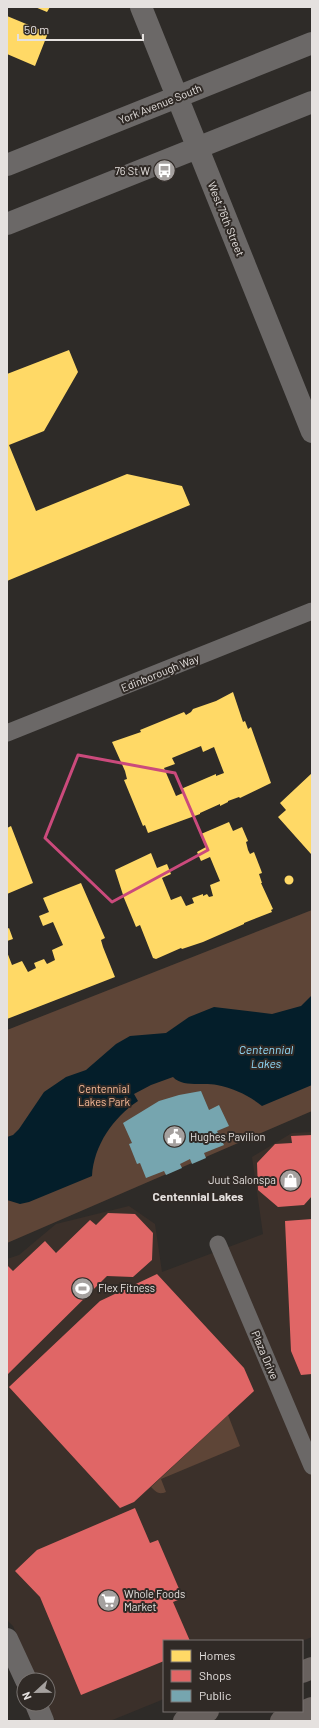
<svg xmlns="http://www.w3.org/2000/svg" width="319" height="1728" font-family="Barlow,sans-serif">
	<rect width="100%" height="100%" fill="#2e2b28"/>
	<!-- built -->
	<path fill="#3b302a" d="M312 1132V1637L302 1641H164V1699L110 1721H57L54 1719 47 1704 48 1680H36L13 1626 7 1620V1259L19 1255 56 1224 129 1206 155 1224 162 1272 263 1234 252 1157 292 1133Z"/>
	<!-- green -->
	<path fill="#5e4537" d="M312 910V1111L7 1243V1030Z
		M228 1415 240 1446 161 1479 166 1492C159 1495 156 1492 151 1487Z"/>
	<!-- water -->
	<path fill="#041e2a" d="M312 995V1085L262 1106C248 1095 235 1089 217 1085 204 1082 183 1088 173 1077L151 1085 134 1094 138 1101C113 1118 94 1145 92 1176L29 1202 20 1204 7 1200V1137L13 1135 19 1129 44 1092 66 1077 86 1070 116 1044 130 1036 166 1033 189 1017 214 1007 272 1014 301 1006Z"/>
	<!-- homes -->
	<path fill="#ffd966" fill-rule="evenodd" d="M35 7H50L47 12Z
		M7 16 48 33 35 66 7 54Z
		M69 350 78 372 44 431 9 445 36 511 127 474 182 486 190 505 7 581V374Z
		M233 692 243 722 245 721 248 729 251 727 271 783 240 798 239 797 228 801V802L220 806V804L200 813V814L148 833 145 825 143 826 124 780 127 779 125 771 112 742 141 732 140 730 184 712 186 715 191 712 193 709 216 701ZM201 746 203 752 214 747 224 773 216 776V774L181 789 183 793 176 796 164 768 175 764 172 758Z
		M312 773V853L311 854 278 817 286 810 280 803Z
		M229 822 233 831 242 827 248 841 246 842 248 850 250 854 254 852 261 870 262 873 259 874 262 883H261L273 909 271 910 272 912 244 923V924L203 942 182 949 181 948 156 959 153 958 140 925 136 927 124 898 115 870 151 853 157 868 167 864 171 874 162 878 171 900 181 896 186 906 194 903 192 898 203 894V896L207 894 209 897 213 896 210 885 220 881 210 857 201 861 197 852 206 847 201 834Z
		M11 826 33 883 7 894V828Z
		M284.5 880a4.5 4.5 0 1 1 9 0a4.5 4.5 0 1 1-9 0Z
		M81 883 105 938 101 940 103 947 115 977 7 1019V952L12 965 22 961 28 972 36 968 34 963 44 959 47 964 55 960 52 950 63 945 53 922 43 926 39 916 49 912 43 898Z
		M9 928 13 939 7 941V929Z"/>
	<!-- shops -->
	<path fill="#e06666" d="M312 1135V1196L304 1205 278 1207 258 1190 257 1163 275 1144 292 1143 291 1136Z
		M108 1213 135 1214 153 1233 152 1260 133 1277 107 1276 7 1375V1265L13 1271 45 1241 56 1253 90 1220 96 1225Z
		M312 1219V1374L301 1375 291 1351 285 1221Z
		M157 1274 244 1368 254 1391 134 1502 120 1508 9 1387 100 1301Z
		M135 1508 150 1543 158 1540 183 1598 173 1602 190 1641H164V1661L81 1695 40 1597 15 1571 37 1550Z"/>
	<!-- public -->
	<path fill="#76a5af" d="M201 1091 209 1110 219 1105 229 1126 217 1131 224 1145 204 1153 206 1158 192 1164 190 1159 180 1164 182 1168 166 1175 164 1171 146 1178 140 1163 137 1164 129 1144 132 1143 123 1123 159 1101 179 1095Z"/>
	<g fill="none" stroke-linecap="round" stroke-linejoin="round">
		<!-- minor -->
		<path stroke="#6b6867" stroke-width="17" d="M7 733 312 611
			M218 1244 312 1466"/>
		<!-- tertiary -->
		<path stroke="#6b6867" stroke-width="22" d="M141 7 312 432
			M7 165 312 43
			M7 224 312 102
			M7 1639 26 1680
			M36 1704 43 1721"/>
		<!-- secondary -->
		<path stroke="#68615e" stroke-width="22" d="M302 1672 312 1668
			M184 1721 208 1711
			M281 1721 312 1708"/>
	</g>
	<!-- marked area -->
	<path fill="none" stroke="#cb4a7c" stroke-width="3" stroke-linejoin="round" d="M78 755 175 773 208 850 112 902 45 838Z"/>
	<!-- icons -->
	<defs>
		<symbol id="bus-disc" viewBox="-11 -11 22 22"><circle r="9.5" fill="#a5a19f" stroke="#302a26"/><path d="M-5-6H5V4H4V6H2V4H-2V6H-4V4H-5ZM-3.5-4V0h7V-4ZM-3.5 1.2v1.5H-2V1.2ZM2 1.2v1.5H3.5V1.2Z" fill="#fff"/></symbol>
		<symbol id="civic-disc" viewBox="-11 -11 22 22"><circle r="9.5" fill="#a5a19f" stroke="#302a26"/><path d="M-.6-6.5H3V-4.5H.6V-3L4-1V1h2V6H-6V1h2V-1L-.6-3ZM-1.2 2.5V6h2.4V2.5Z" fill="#fff"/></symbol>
		<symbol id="shop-disc" viewBox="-11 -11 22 22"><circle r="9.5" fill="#a5a19f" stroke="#302a26"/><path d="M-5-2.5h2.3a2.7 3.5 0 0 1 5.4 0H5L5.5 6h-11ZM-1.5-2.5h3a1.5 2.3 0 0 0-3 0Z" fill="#fff"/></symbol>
		<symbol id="stadium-disc" viewBox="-11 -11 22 22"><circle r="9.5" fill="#a5a19f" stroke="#302a26"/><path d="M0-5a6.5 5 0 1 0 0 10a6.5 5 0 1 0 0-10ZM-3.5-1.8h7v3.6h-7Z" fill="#fff"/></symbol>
		<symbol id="supermarket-disc" viewBox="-11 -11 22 22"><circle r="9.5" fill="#a5a19f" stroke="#302a26"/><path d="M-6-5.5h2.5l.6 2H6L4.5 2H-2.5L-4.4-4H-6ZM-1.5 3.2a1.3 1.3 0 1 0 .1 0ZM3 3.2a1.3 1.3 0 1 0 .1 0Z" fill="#fff"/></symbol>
	</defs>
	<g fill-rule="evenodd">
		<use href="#bus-disc" x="152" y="158" width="25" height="25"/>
		<use href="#civic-disc" x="162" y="1124" width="25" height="25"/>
		<use href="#shop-disc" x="278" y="1168" width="25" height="25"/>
		<use href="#stadium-disc" x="70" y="1276" width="25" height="25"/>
		<use href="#supermarket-disc" x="96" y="1588" width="25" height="25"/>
	</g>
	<g text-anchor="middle" stroke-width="4" stroke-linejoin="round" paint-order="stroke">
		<!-- street labels -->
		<g font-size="11" fill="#e5e1df" stroke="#302a26">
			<text transform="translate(160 104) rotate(-22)" y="4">York Avenue South</text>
			<text transform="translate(226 219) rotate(68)" y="4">West 76th Street</text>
			<text transform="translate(160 673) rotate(-22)" y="4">Edinborough Way</text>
			<text transform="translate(265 1355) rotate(67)" y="4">Plaza Drive</text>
		</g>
		<!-- poi labels -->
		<g font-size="11" fill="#e5e1df" stroke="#302a26" text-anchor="start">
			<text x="150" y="175" text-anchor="end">76 St W</text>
			<text x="190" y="1141">Hughes Pavilion</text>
			<text x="276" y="1184" text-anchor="end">Juut Salonspa</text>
			<text x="98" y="1292">Flex Fitness</text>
			<text x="124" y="1598">Whole Foods<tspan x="124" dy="13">Market</tspan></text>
		</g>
		<!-- park labels -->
		<g font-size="11" fill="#fbbd9a" stroke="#302a26">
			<text x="104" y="1093">Centennial<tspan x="104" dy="13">Lakes Park</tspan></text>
		</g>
		<!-- water labels -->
		<g font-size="12" font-style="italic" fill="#93ddfd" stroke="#302a26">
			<text x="266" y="1054">Centennial<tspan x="266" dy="14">Lakes</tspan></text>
		</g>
		<!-- neighbourhood labels -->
		<g font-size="12" font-weight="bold" fill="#e5e1df" stroke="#302a26">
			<text x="198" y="1201">Centennial Lakes</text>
		</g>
	</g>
	<!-- border -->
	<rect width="319" height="1728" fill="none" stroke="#e5e1df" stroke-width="16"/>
	<!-- legend -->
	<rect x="163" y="1640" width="140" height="72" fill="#302a26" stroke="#787370"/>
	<rect x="171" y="1650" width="20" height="12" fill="#ffd966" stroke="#787370"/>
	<text x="199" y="1660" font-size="12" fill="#e5e1df">Homes</text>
	<rect x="171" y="1670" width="20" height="12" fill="#e06666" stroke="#787370"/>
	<text x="199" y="1680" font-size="12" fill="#e5e1df">Shops</text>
	<rect x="171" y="1690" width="20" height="12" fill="#76a5af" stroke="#787370"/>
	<text x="199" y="1700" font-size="12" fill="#e5e1df">Public</text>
	<!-- north arrow -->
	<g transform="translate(36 1692) rotate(248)"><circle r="19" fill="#302a26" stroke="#787370"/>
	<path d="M0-3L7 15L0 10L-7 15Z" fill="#a5a19f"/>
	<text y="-6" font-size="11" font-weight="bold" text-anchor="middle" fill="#e5e1df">N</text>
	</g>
	<!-- scale -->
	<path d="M18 34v6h125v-6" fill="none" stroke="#e5e1df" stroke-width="2"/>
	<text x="24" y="34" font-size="12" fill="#e5e1df" stroke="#302a26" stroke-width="3" paint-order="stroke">50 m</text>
</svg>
